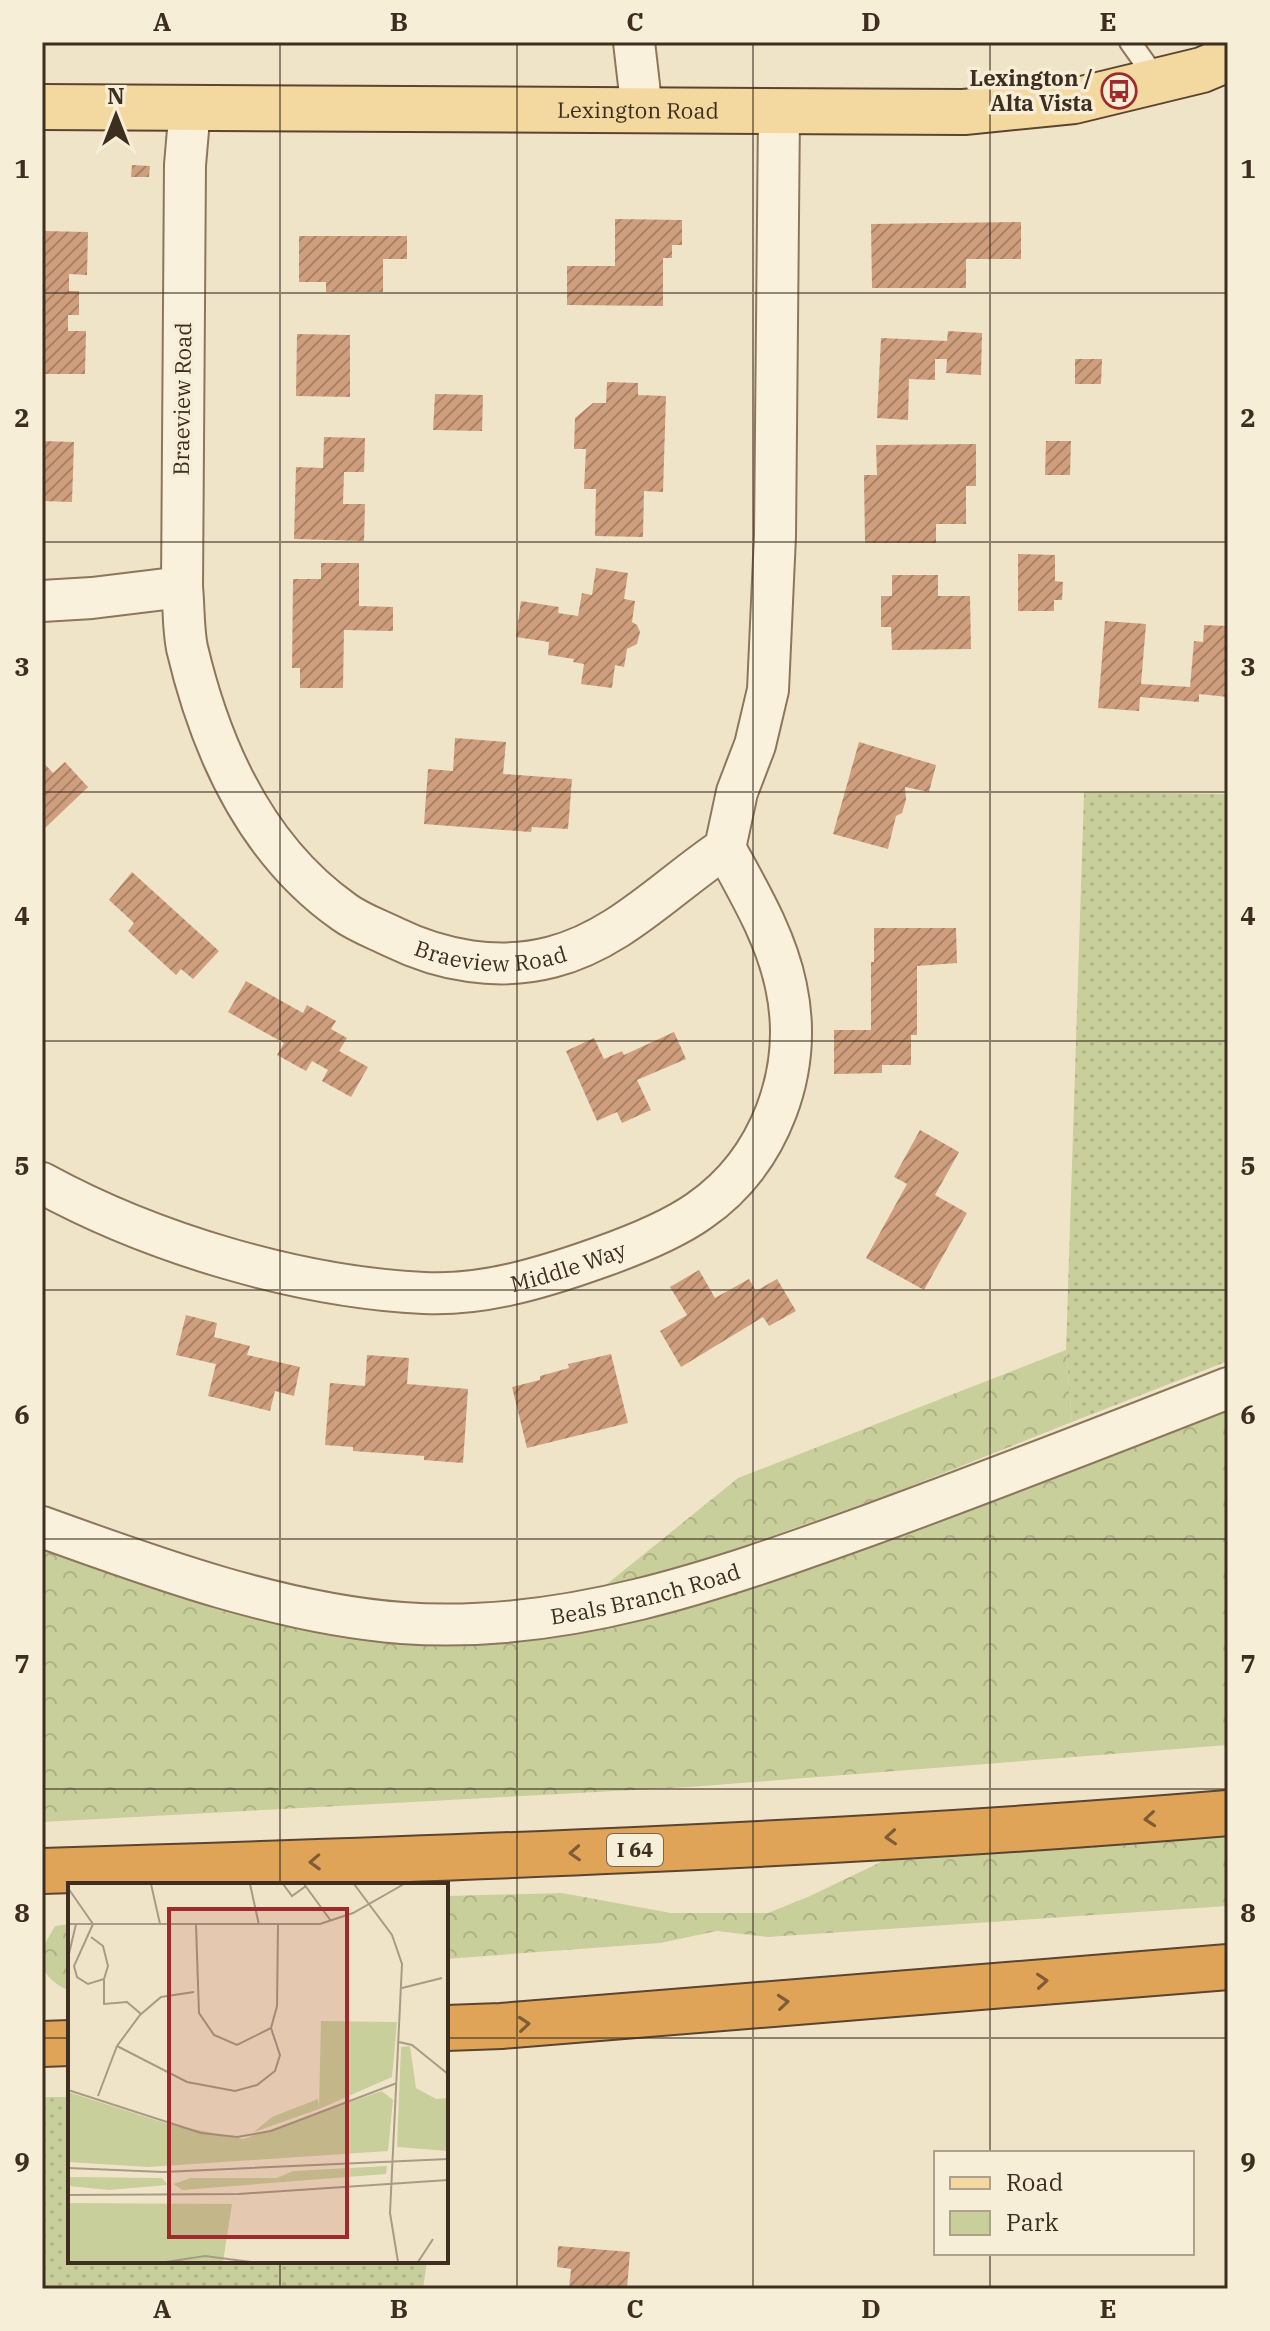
<svg xmlns="http://www.w3.org/2000/svg" width="1270" height="2331" font-family="'IBM Plex Serif',serif">
	<defs>
		<pattern id="green-dots" width="8" height="8" patternUnits="userSpaceOnUse" patternTransform="scale(2)"><rect width="8" height="8" fill="#c9cf9b"/><path d="M2 2h.1M6 6h.1" fill="none" stroke="#aeb285" stroke-width="1.8" stroke-linecap="round"/></pattern>
		<pattern id="forest-crowns" width="20" height="18" patternUnits="userSpaceOnUse" patternTransform="scale(2)"><rect width="20" height="18" fill="#c9cf9b"/><path d="M2 6a3 3 0 1 1 6 0M12 15a3 3 0 1 1 6 0" fill="none" stroke="#aeb285"/></pattern>
		<pattern id="building-hatch" width="6" height="6" patternUnits="userSpaceOnUse" patternTransform="scale(2)"><rect width="6" height="6" fill="#cf9f7d"/><path d="M-1 1l2-2M0 6l6-6M5 7l2-2" fill="none" stroke="#a98266"/></pattern>
	</defs>
	<rect width="100%" height="100%" fill="#f0e4c8"/>
	<!-- green -->
	<path fill="url(#green-dots)" d="M1084 792 1228 794V1361L1072 1422 1066 1350Z
		M42 2097H70V2261H427L423 2289H42Z"/>
	<!-- forest -->
	<path fill="url(#forest-crowns)" d="M1066 1350 1072 1422 891 1494 667 1573 607 1584 738 1478Z
		M1228 1405V1745L690 1787 42 1822V1545L295 1623 666 1613 882 1543Z
		M1228 1833V1906L768 1937 717 1931 660 1943 446 1959V1896L562 1893 671 1913H768L810 1896 883 1861Z
		M70 1924V1991C54 1985 37 1970 42 1951 44 1943 51 1934 55 1926Z"/>
	<!-- building -->
	<path fill="url(#building-hatch)" d="M132 165 150 166 149 177H131Z
		M615 219 682 220V245H672V258H663V306L567 305V266H615Z
		M1021 222V259H966V288H872L871 224Z
		M42 231 88 232 87 275 69 274V291H79V315H68V331H86L85 374H42Z
		M299 236H407V259H383V292H326V282H299Z
		M948 331 982 333 981 375 946 373 947 359H935V380L909 379 908 420 877 418 881 338 947 341Z
		M297 334 350 335V397L296 396Z
		M1075 359H1102L1101 384H1075Z
		M607 382 638 383V395L666 396 663 492 644 491 643 537 595 536 596 489H584L586 449H574L575 418 593 403H606Z
		M435 394 483 395 482 431 433 430Z
		M324 437 365 438 364 472H344L343 504H365L364 541 294 539 296 467 323 468Z
		M42 441 74 442 72 502 42 501Z
		M1046 441H1071L1070 475H1045Z
		M976 444V486H966V524H936V543H865L864 475H877L876 445Z
		M1018 554 1055 555V581L1063 582 1062 600H1054V611H1018Z
		M321 563H359V606L393 607V631L344 630 343 688H300V668H292L293 579H321Z
		M596 568 628 573 624 599 635 601 632 622 637 625 640 632 637 644 627 649 624 667 615 665 612 688 581 684 584 664 573 662 574 659 548 655 549 642 516 637 521 601 559 607 558 613 578 616 582 593 592 595Z
		M892 575H938V596H970L971 649 892 650 891 627H881V596H892Z
		M1105 621 1146 624 1141 684 1190 687 1194 641 1203 642 1204 625 1228 626V697L1199 694V702L1140 697 1139 711 1098 708Z
		M455 738 506 742 503 774 572 779 568 829 532 827 531 832 424 824 428 769 453 771Z
		M859 742 936 765 929 792 905 787 906 800 902 813 896 816 888 849 833 834Z
		M42 761 53 773 65 762 88 787 42 831Z
		M132 872 219 951 193 979 181 969 176 975 130 933 128 931 134 923 109 900Z
		M874 928H956L957 963 917 966V1035H911V1065H882V1073L834 1074V1030H871V962H874Z
		M246 981 303 1013 307 1005 336 1021 331 1029 347 1038 339 1051 368 1067 351 1097 322 1081 328 1070 312 1061 306 1071 277 1055 284 1043 228 1012Z
		M674 1032 686 1059 637 1080 651 1110 622 1123 617 1112 597 1121 566 1051 594 1038 604 1059 622 1051 624 1055Z
		M920 1130 959 1152 935 1195 967 1213 924 1290 866 1258 907 1184 894 1177Z
		M699 1270 715 1298 749 1279 756 1291 777 1279 796 1311 769 1326 763 1317 681 1367 660 1331 687 1315 670 1287Z
		M186 1315 217 1323 214 1337 250 1346 247 1355 300 1367 294 1396 275 1391 270 1411 208 1396 216 1364 176 1355Z
		M611 1354 628 1423 527 1448 512 1387 540 1380V1376L569 1368 568 1364Z
		M367 1355 409 1358 407 1384 468 1389 463 1463 424 1460V1456L353 1451V1447L325 1445 330 1383 365 1386Z
		M558 2246 630 2252 627 2289H569L571 2269 557 2267Z"/>
	<g fill="none" stroke-linecap="round" stroke-linejoin="round">
		<defs>
			<path id="lane" d="M1130 42 1157 80"/>
			<g id="street">
				<path d="M634 42 642 111"/>
				<path id="s1" d="M190 107 185 165 182 587C184 607 183 628 187 648 211 750 256 850 344 912 359 923 377 929 393 937 442 961 498 971 552 957 619 940 668 886 725 848L737 792 755 745 768 690 775 536 779 112"/>
				<path d="M42 601 92 598 182 587"/>
				<path id="s2" d="M42 1183C152 1243 298 1287 424 1293 484 1296 545 1277 601 1257 632 1246 672 1230 699 1211 771 1161 804 1070 786 986 776 937 749 892 725 848"/>
				<path id="s3" d="M42 1527C155 1568 282 1614 402 1623 564 1635 717 1580 867 1526 988 1482 1108 1435 1228 1388"/>
			</g>
			<g id="primary">
				<path id="s4" d="M42 107 964 112 1074 101 1202 70 1228 59"/>
			</g>
			<path id="highway" d="M42 1871C438 1859 833 1846 1228 1813
				M446 2028 501 2026 1228 1967
				M42 2044 70 2043"/>
		</defs>
		<!-- lane casing -->
		<use href="#lane" stroke="#8d765c" stroke-width="24"/>
		<!-- street casing -->
		<use href="#street" stroke="#8d765c" stroke-width="44"/>
		<!-- primary casing -->
		<use href="#primary" stroke="#5b4430" stroke-width="48"/>
		<!-- highway casing -->
		<use href="#highway" stroke="#5b4430" stroke-width="48"/>
		<!-- lane -->
		<use href="#lane" stroke="#faf1dc" stroke-width="20"/>
		<!-- street -->
		<use href="#street" stroke="#faf1dc" stroke-width="40"/>
		<!-- primary -->
		<use href="#primary" stroke="#f3d9a0" stroke-width="44"/>
		<!-- highway -->
		<use href="#highway" stroke="#e0a458" stroke-width="44"/>
	</g>
	<!-- one-way arrows -->
	<defs><path id="oneway-chevron" d="M-2-3.5L2.5 0L-2 3.5" fill="none" stroke-width="1.6" stroke-linecap="round" stroke-linejoin="round" transform="scale(2)"/></defs>
	<g stroke="#7e5d36">
		<use href="#oneway-chevron" transform="translate(1150 1819) rotate(175)"/>
		<use href="#oneway-chevron" transform="translate(891 1837) rotate(176)"/>
		<use href="#oneway-chevron" transform="translate(575 1853) rotate(177)"/>
		<use href="#oneway-chevron" transform="translate(315 1862) rotate(178)"/>
		<use href="#oneway-chevron" transform="translate(1042 1981) rotate(-4)"/>
		<use href="#oneway-chevron" transform="translate(783 2002) rotate(-5)"/>
		<use href="#oneway-chevron" transform="translate(524 2024) rotate(-5)"/>
	</g>
	<!-- grid -->
	<path fill="none" stroke="#3d2e20" stroke-width="2" stroke-opacity="0.55" d="M280 42V1885M517 42V2289M753 42V2289M990 42V2153M42 293H1228M42 542H1228M42 792H1228M42 1041H1228M42 1290H1228M42 1539H1228M42 1789H1228M42 2038H70M446 2038H1228M990 2253V2289M280 2261V2289"/>
	<!-- icons -->
	<defs>
		<symbol id="bus-ring" viewBox="-11 -11 22 22"><circle r="9.5" fill="#f7eed8" stroke="#9e2a2b" stroke-width="1.5"/><path d="M-5-6H5V4H4V6H2V4H-2V6H-4V4H-5ZM-3.5-4V0h7V-4ZM-3.5 1.2v1.5H-2V1.2ZM2 1.2v1.5H3.5V1.2Z" fill="#9e2a2b"/></symbol>
	</defs>
	<g fill-rule="evenodd">
		<use href="#bus-ring" x="1099" y="71" width="40" height="40"/>
	</g>
	<g text-anchor="middle" stroke-width="7" stroke-linejoin="round" paint-order="stroke">
		<!-- shield labels -->
		<rect fill="#f7eed8" stroke="#756857" stroke-width="2" x="607" y="1834" width="56" height="32" rx="6"/>
		<g font-size="20" font-weight="bold" fill="#3d2e20">
			<text x="635" y="1857">I 64</text>
		</g>
		<!-- poi labels -->
		<g font-size="22" font-weight="bold" fill="#3d2e20" stroke="#f7eed8" text-anchor="end">
			<text x="1093" y="86">Lexington /<tspan x="1093" dy="25">Alta Vista</tspan></text>
		</g>
		<!-- street labels -->
		<g font-size="22" fill="#3d2e20" stroke="#f7eed8">
			<text dy="8" stroke="none"><textPath href="#s4" startOffset="596">Lexington Road</textPath></text>
			<text transform="translate(182 399) rotate(-89)" y="8">Braeview Road</text>
			<text dy="8" stroke="none"><textPath href="#s1" startOffset="1012">Braeview Road</textPath></text>
			<text dy="8" stroke="none"><textPath href="#s2" startOffset="548">Middle Way</textPath></text>
			<text dy="8" stroke="none"><textPath href="#s3" startOffset="620">Beals Branch Road</textPath></text>
		</g>
	</g>
	<!-- overview -->
	<g transform="translate(68 1883)">
		<rect width="380" height="380" fill="#f0e4c8"/>
		<path d="M253 138 329 139 324 194 251 226ZM0 320 164 321 155 379H0Z" fill="#c9cf9b"/>
		<path d="M342 163 348 205 368 216 380 215V268L329 264 333 164ZM314 208 325 217 320 268 80 284 0 279V209L100 241 175 256ZM250 216 251 226 186 249 204 234ZM319 283 318 291 114 307 106 301 123 295H209L225 288ZM0 294 94 295 100 302 41 307 0 303Z" fill="#c9cf9b"/>
		<path fill="none" stroke="#a89b85" stroke-width="2" d="M83 1 92 41M182 1 191 42M215 1 224 13 238 3M236 1 263 38M286 1 324 52 334 81 322 330 330 379M0 5 25 41 6 83 9 94 20 101 36 96 40 83 35 63 23 54M0 41H252L285 30 336 1M128 42 131 130 146 152 169 162 203 145 209 123 210 42M0 75 8 41M36 96V121L59 119 73 131M334 105 374 95M331 159 344 162 380 191M49 163 119 199 167 208 189 202 207 188 212 172 203 145M0 207 133 250 169 254 203 248 329 200M30 213 49 163 72 132 93 114 126 109M0 285 95 289 380 276M0 312 171 311 380 297M98 379 137 373 183 379M350 379 365 356"/>
		<path fill="#9e2a2b" fill-opacity="0.15" stroke="#9e2a2b" stroke-width="4" d="M101 26H279V354H101Z"/>
		<rect width="380" height="380" fill="none" stroke="#3d2e20" stroke-width="4"/>
	</g>
	<!-- border -->
	<rect width="1270" height="2331" fill="none" stroke="#f7eed8" stroke-width="88"/>
	<!-- legend -->
	<rect x="934" y="2151" width="260" height="104" fill="#f7eed8" stroke="#ada18e" stroke-width="2"/>
	<rect x="950" y="2177" width="40" height="12" fill="#f3d9a0" stroke="#ada18e" stroke-width="2"/>
	<text x="1006" y="2191" font-size="24" fill="#3d2e20">Road</text>
	<rect x="950" y="2211" width="40" height="24" fill="#c9cf9b" stroke="#ada18e" stroke-width="2"/>
	<text x="1006" y="2231" font-size="24" fill="#3d2e20">Park</text>
	<!-- north arrow -->
	<g transform="translate(116 116)" stroke="#f7eed8" stroke-width="6" paint-order="stroke">
	<path d="M0-6L14 30L0 20L-14 30Z" fill="#3d2e20"/>
	<text y="-12" font-size="22" font-weight="bold" text-anchor="middle" fill="#3d2e20">N</text>
	</g>
	<rect x="44" y="44" width="1182" height="2243" fill="none" stroke="#3d2e20" stroke-width="3"/>
	<g font-size="26" text-anchor="middle" font-weight="bold" fill="#3d2e20">
		<text x="162" y="31">A</text>
		<text x="399" y="31">B</text>
		<text x="635" y="31">C</text>
		<text x="871" y="31">D</text>
		<text x="1108" y="31">E</text>
		<text x="22" y="178">1</text>
		<text x="1248" y="178">1</text>
		<text x="22" y="427">2</text>
		<text x="1248" y="427">2</text>
		<text x="22" y="676">3</text>
		<text x="1248" y="676">3</text>
		<text x="22" y="925">4</text>
		<text x="1248" y="925">4</text>
		<text x="22" y="1175">5</text>
		<text x="1248" y="1175">5</text>
		<text x="22" y="1424">6</text>
		<text x="1248" y="1424">6</text>
		<text x="22" y="1673">7</text>
		<text x="1248" y="1673">7</text>
		<text x="22" y="1922">8</text>
		<text x="1248" y="1922">8</text>
		<text x="22" y="2171">9</text>
		<text x="1248" y="2171">9</text>
		<text x="162" y="2318">A</text>
		<text x="399" y="2318">B</text>
		<text x="635" y="2318">C</text>
		<text x="871" y="2318">D</text>
		<text x="1108" y="2318">E</text>
	</g>
</svg>
